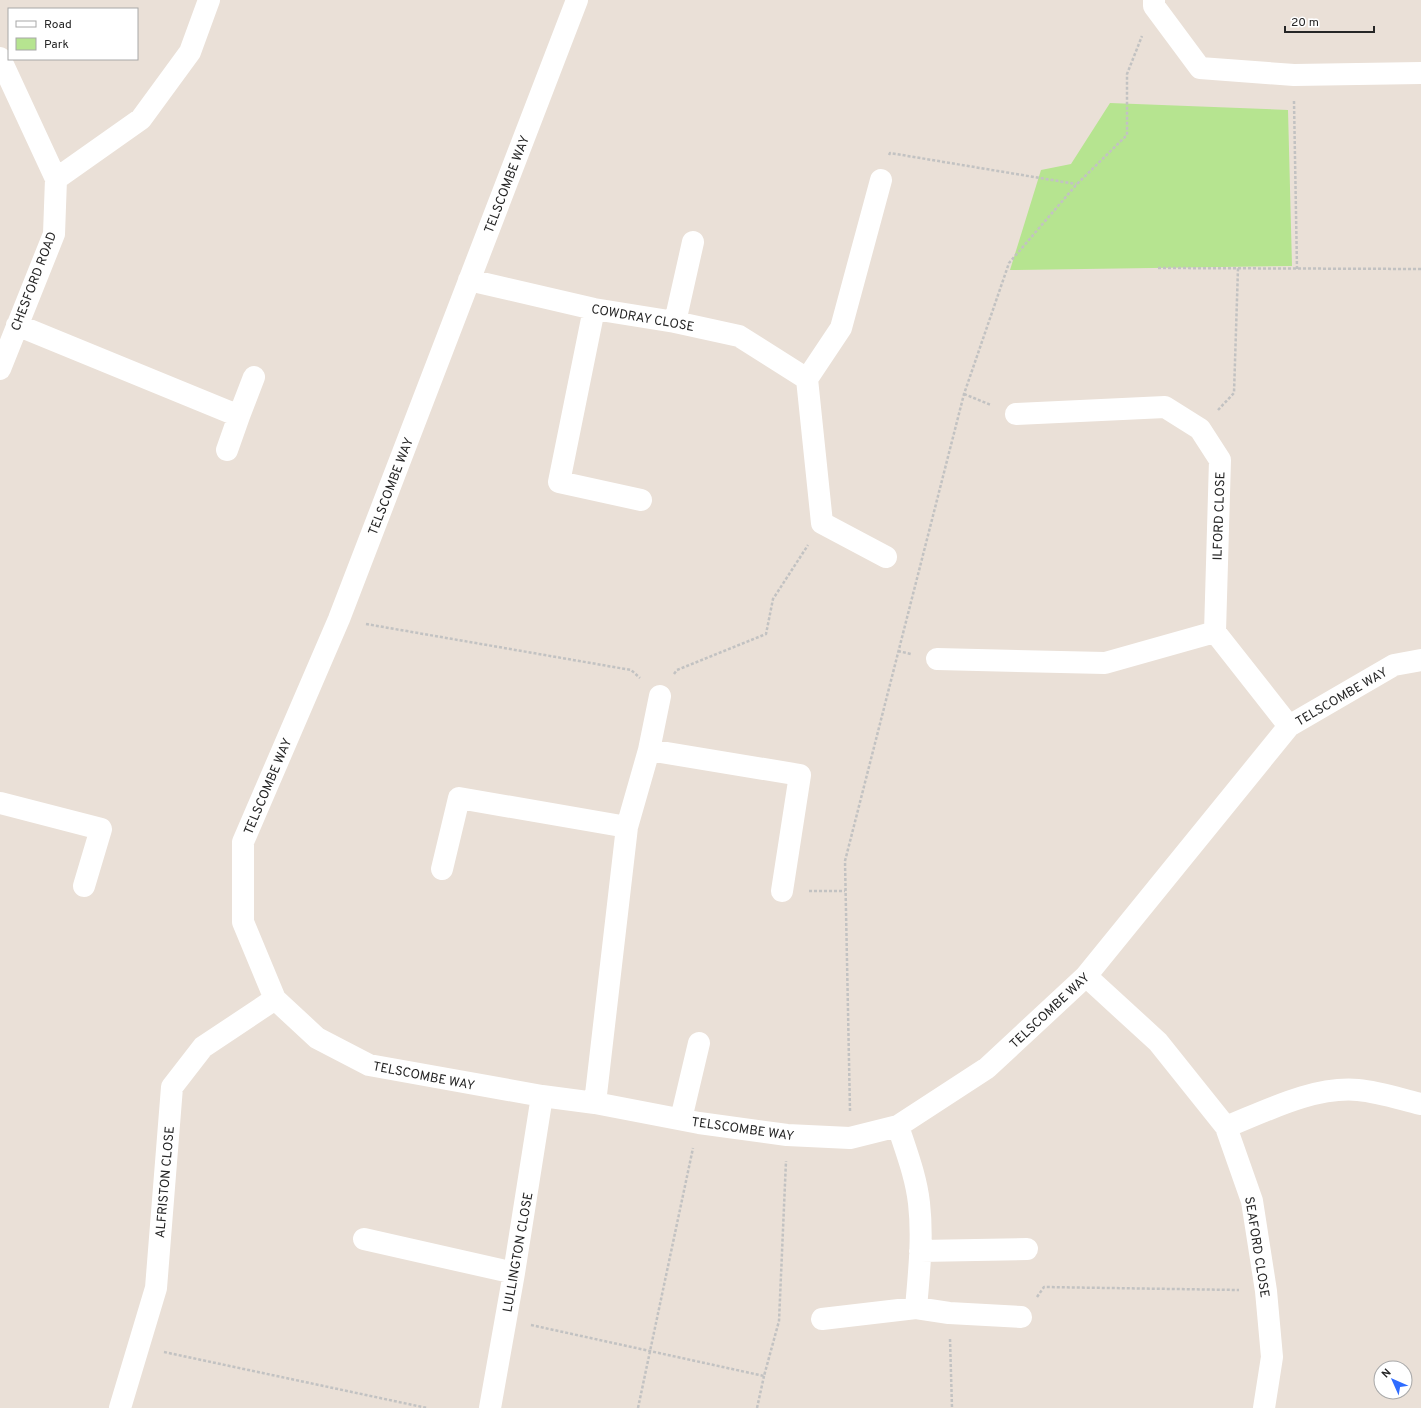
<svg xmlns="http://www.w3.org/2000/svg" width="1421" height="1408" font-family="Overpass,sans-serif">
	<rect width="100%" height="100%" fill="#eae0d7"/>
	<!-- green -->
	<path fill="#b6e490" d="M1110 103 1288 110 1292 266 1010 270 1041 170 1071 164Z"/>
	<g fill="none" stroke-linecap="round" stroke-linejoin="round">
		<!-- path -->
		<path stroke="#c2c2c2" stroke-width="2.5" stroke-dasharray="3 2" stroke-linecap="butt" d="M1294 101 1297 269
			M889 155 890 153 1076 184
			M1158 268 1421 269
			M964 394 991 405
			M1218 410 1234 393 1238 268
			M366 624 631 670 640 678
			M898 651 911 654
			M674 674 677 670 766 634 773 599 808 545
			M809 891H845
			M850 1111 845 861 964 394 1009 263 1077 184 1127 135V74L1142 36
			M1037 1297 1044 1287 1239 1290
			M531 1325 764 1376 779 1321 786 1161
			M950 1339 952 1408
			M164 1352 427 1408
			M638 1408 693 1148
			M757 1408 764 1376"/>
		<!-- minor -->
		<path stroke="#fff" stroke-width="22" d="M577 0 339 619 243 842V922L275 999 317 1038 369 1065 542 1096 595 1103 699 1123 787 1135 850 1138 898 1126 987 1068 1086 976 1289 726 1394 665 1421 660
			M1154 0V6L1200 68 1294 75 1421 73
			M0 58 56 179 54 234 0 369
			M56 179 141 119 190 52 209 0
			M469 280 594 309 675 322 739 336 807 379 822 523 886 557
			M594 309 559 482 641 500
			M675 322 693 242
			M17 325 239 416 254 377
			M807 379 841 328 881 180
			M1016 414 1165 407 1200 429 1220 460 1215 632 1289 726
			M227 450 239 416
			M937 659 1105 663 1215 632
			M649 750 800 775 782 891
			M0 803 101 829 84 886
			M442 869 459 798 627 827
			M1086 976 1158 1042 1226 1127 1252 1201 1266 1291 1272 1357 1264 1408
			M595 1103 627 827 649 750 660 696
			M681 1119 699 1043
			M898 1126C906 1151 916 1176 919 1203 923 1238 919 1273 916 1308
			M1226 1127C1266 1111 1314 1086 1358 1090 1380 1092 1400 1099 1421 1104
			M364 1239 514 1273
			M920 1251 1027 1249
			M822 1319 916 1308 949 1313 1021 1317
			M120 1408 156 1288 172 1087 203 1047 275 999
			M490 1408 514 1273 542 1096"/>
	</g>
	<g text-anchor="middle" stroke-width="4" stroke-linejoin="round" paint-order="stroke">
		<!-- street labels -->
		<g font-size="13" fill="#262626" stroke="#fff">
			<text transform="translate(506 184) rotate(-69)" y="5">TELSCOMBE WAY</text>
			<text transform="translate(33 281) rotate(-69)" y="5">CHESFORD ROAD</text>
			<text transform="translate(643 317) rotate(10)" y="5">COWDRAY CLOSE</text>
			<text transform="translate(390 486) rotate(-69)" y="5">TELSCOMBE WAY</text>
			<text transform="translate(1218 516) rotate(-88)" y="5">ILFORD CLOSE</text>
			<text transform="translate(1341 696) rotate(-30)" y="5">TELSCOMBE WAY</text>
			<text transform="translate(267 786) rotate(-67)" y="5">TELSCOMBE WAY</text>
			<text transform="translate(1049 1010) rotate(-43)" y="5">TELSCOMBE WAY</text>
			<text transform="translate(424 1075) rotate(11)" y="5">TELSCOMBE WAY</text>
			<text transform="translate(743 1128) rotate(8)" y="5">TELSCOMBE WAY</text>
			<text transform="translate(164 1182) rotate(-85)" y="5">ALFRISTON CLOSE</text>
			<text transform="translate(1258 1247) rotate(81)" y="5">SEAFORD CLOSE</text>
			<text transform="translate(517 1252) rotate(-80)" y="5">LULLINGTON CLOSE</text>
		</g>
	</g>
	<!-- legend -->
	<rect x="8" y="8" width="130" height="52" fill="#ffffff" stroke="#a8a8a8"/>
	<rect x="16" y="21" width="20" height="6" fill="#ffffff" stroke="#a8a8a8"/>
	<text x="44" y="28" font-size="12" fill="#262626">Road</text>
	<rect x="16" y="38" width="20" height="12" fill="#b6e490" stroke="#a8a8a8"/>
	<text x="44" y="48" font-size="12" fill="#262626">Park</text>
	<!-- north arrow -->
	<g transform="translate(1393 1380) rotate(315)"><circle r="19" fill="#ffffff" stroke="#a8a8a8"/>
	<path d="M0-3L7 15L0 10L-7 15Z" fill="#2f6cff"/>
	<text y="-6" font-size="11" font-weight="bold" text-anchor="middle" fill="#262626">N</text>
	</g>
	<!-- scale -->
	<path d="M1285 26v6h89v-6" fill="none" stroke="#262626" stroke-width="2"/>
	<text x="1291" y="26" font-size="12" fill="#262626" stroke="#ffffff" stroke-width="3" paint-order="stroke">20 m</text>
</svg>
